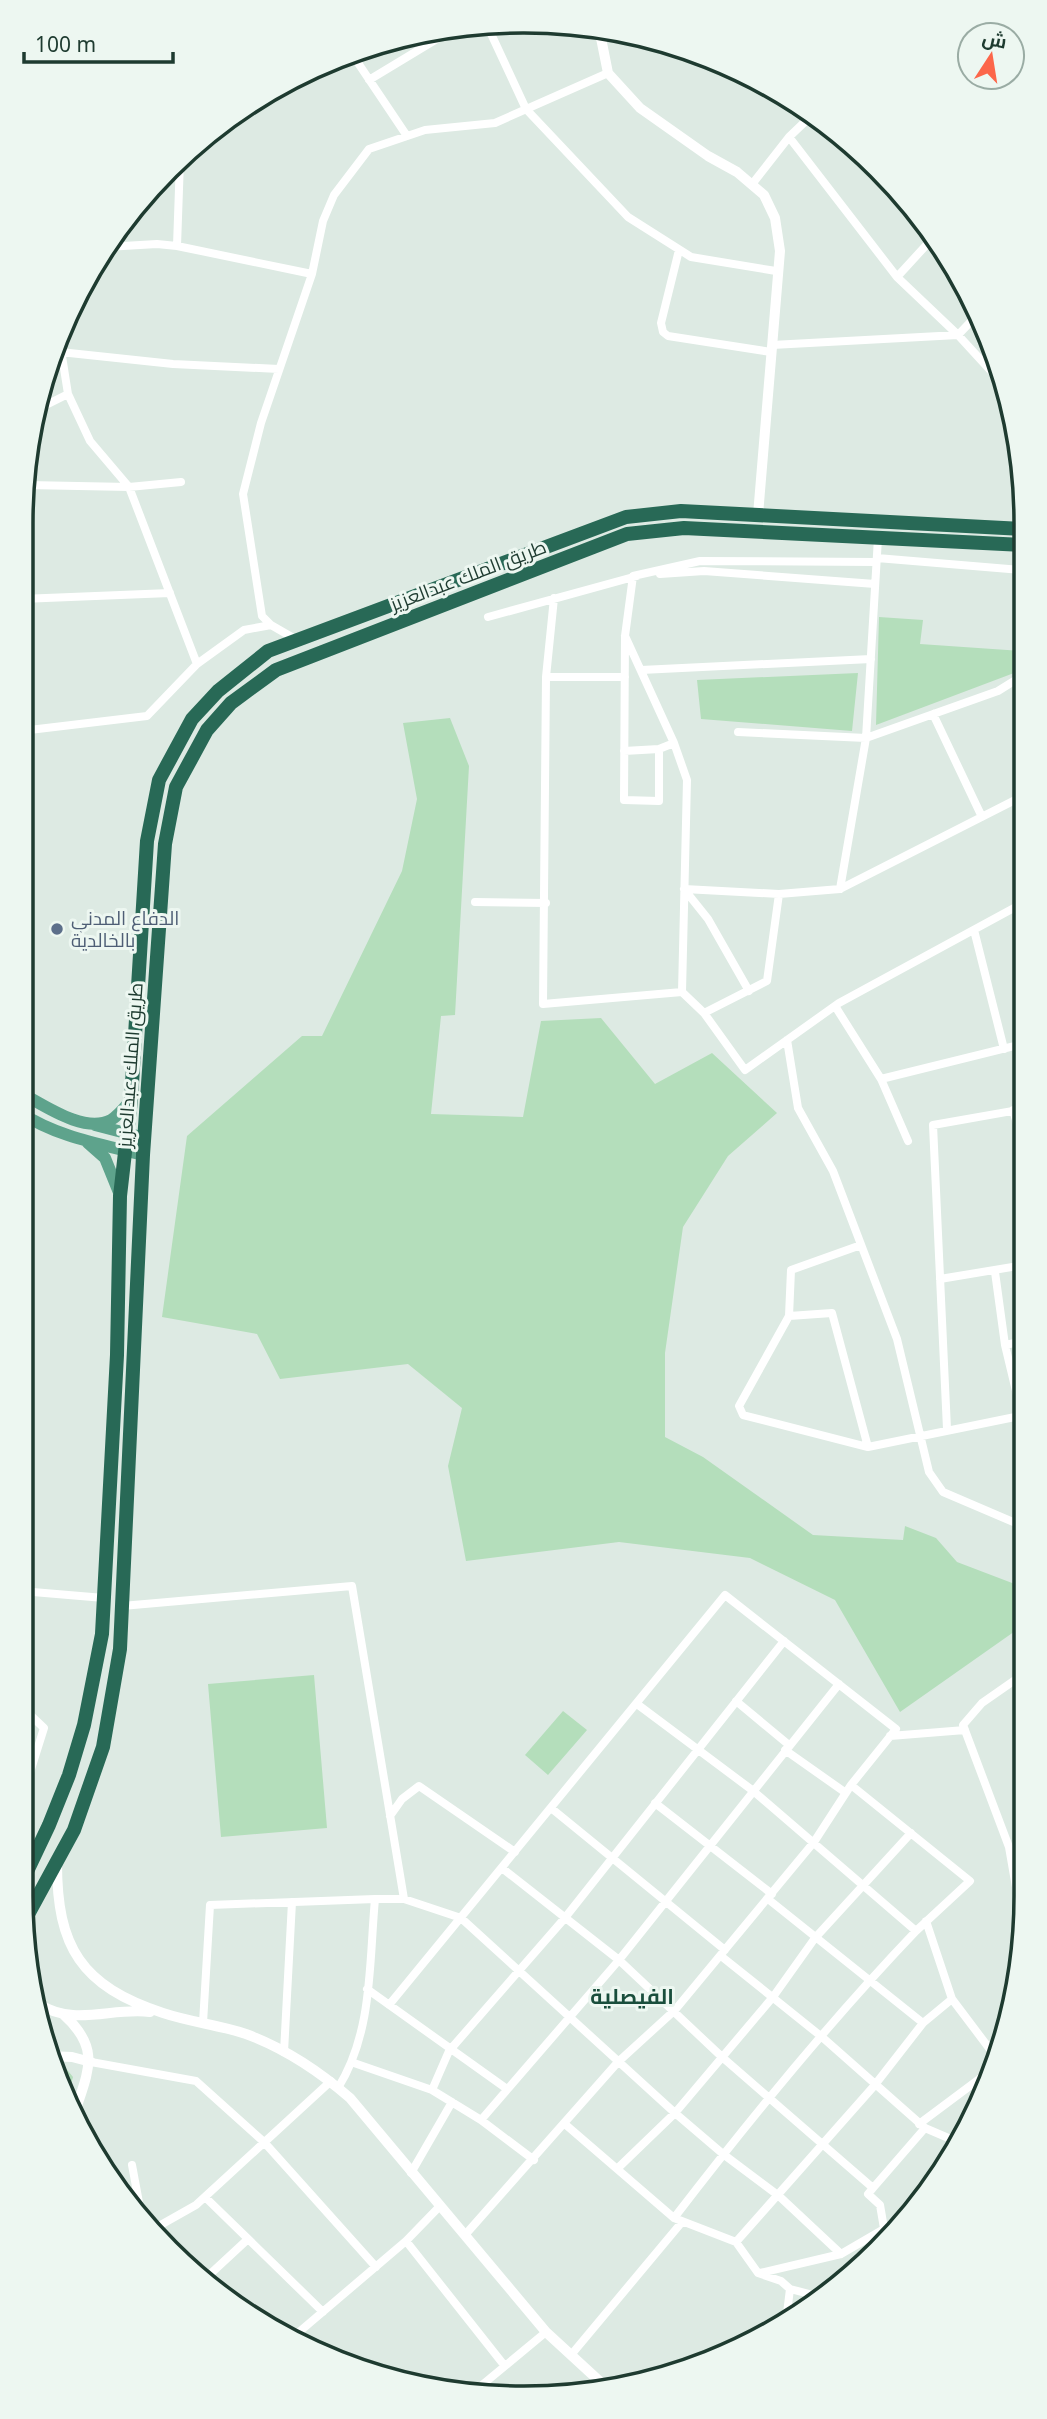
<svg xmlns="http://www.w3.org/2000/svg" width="1047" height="2419" font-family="'Noto Sans',Cairo,sans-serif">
	<rect width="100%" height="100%" fill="#ddeae3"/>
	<!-- green -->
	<path fill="#b4debb" d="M879 617 923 620 920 644 1022 651V670L876 725Z
		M858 673 852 731 701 719 697 680Z
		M450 718 469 766 455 1015 441 1016 431 1114 523 1117 541 1021 601 1018 655 1084 712 1053 777 1113 728 1156 683 1227 665 1353V1437L703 1457 813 1535 903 1540 905 1526 936 1538 957 1562 1025 1588V1624L900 1712 835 1600 750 1558 619 1542 466 1561 448 1466 462 1408 408 1364 280 1379 257 1334 162 1317 187 1136 302 1036H322L402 871 417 799 403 723Z
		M314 1675 327 1828 221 1837 208 1684Z
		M563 1711 587 1730 548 1775 525 1755Z
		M64 2066 73 2077 67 2099 52 2067Z"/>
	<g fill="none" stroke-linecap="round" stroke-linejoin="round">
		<!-- street -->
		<path stroke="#fff" stroke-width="8" d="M486 23 526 109 628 217 691 257 776 271
			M352 54 407 136
			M369 80 455 28
			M789 137 897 277 958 335 1002 383
			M753 183 789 137 812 115
			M177 246 180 160
			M679 250 661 323 663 332 668 336 771 352
			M312 274 323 221 334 195 369 149 425 130 495 123 608 73
			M897 277 930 241 900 197
			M59 337 68 394 90 441 129 487 197 664
			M772 345 958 335 978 314
			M60 352 173 364 279 369
			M40 408 68 394
			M27 485 129 487 181 482
			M877 558 1022 570
			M660 574 704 571 875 584
			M554 598 546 677 543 1004 682 992
			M21 599 170 593
			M488 617 637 576
			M271 625 297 640
			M625 636 674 743 687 780 682 992 704 1013 745 1070 839 1003 1023 903
			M641 670 871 659
			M546 677H625
			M933 714 982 817
			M21 731 147 716 197 664 244 630 271 625 262 616 243 494 261 423 312 274 177 246 157 244 106 247
			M738 732 866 738 998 691 1022 676
			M659 749V801L624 800 625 636 633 576 700 561 876 562
			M624 751 659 749 674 743
			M684 889 779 894 840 889 1023 796
			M684 889 708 919 749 991
			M840 889 866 738 878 538
			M475 902 546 903
			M974 930 1004 1049
			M835 1006 881 1079 908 1141
			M704 1013 767 981 779 894
			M787 1040 798 1108 833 1171 897 1339 929 1472 943 1492 1025 1527
			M881 1079 1023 1044
			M1013 1110 1024 1148
			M861 1245 791 1270 789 1316 739 1406 743 1415 868 1447 1025 1415
			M995 1272 1005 1345
			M940 1279 1024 1265
			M789 1316 832 1313 868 1447
			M1022 1416 1005 1345 1024 1341
			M947 1429 933 1125 1024 1109
			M21 1591 104 1598
			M122 1606 352 1586 404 1899
			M736 1701 789 1745
			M637 1704 752 1790 916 1931C830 2021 750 2119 674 2218
			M890 1736 965 1730
			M785 1750 846 1793
			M851 1785 970 1881 916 1931
			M21 1801 44 1728 25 1710 21 1714
			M655 1803 772 1894
			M551 1808 725 1950
			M390 1816 402 1799 419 1786 515 1852
			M502 1868 619 1960 722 2057 873 2188 868 2194 880 2205 886 2240
			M375 1899H404L461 1918 675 2113 723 2154 779 2196 841 2254
			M768 1899 923 2023
			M926 1921 952 1999 998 2060
			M1022 1922 1009 1847 963 1725 982 1703 1025 1673
			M721 1956 822 2037 925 2128 960 2143
			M367 1989 507 2089
			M389 2005 725 1595 896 1729 851 1785 814 1842 675 2010 618 2062 465 2235
			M203 2023 210 1905 375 1899C369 1963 373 2032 338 2088
			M284 2052 292 1902
			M91 2062 196 2081 264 2142 376 2267
			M354 2063 432 2090 481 2120 534 2160
			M432 2090 449 2051 564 1919 784 1641
			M481 2120 619 1960 839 1684
			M919 2124 994 2068
			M566 2125 674 2218 736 2242 758 2273 781 2281 790 2289 817 2296
			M132 2165 143 2224
			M618 2168 675 2113 773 1997 815 1938 911 1833
			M411 2173 452 2102
			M873 2188 925 2128
			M205 2197 323 2312
			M150 2231 196 2205 331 2081
			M406 2241 504 2365
			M736 2242 874 2086 923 2023 952 1999
			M760 2273 841 2254 884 2229 905 2222
			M207 2277 248 2239
			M786 2321 790 2289
			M292 2338 406 2241 439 2207
			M571 2355 682 2222
			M476 2390 546 2332"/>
		<!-- secondary -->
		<path stroke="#fff" stroke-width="10" d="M599 28 608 73 640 108 708 156 737 172 764 195 775 218 780 251 758 515
			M57 1863C57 1947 81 1986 163 2013 190 2022 219 2025 246 2034 284 2048 320 2072 350 2098L546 2332 608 2389
			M39 2004C74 2027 112 2007 150 2012
			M63 2014C102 2049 88 2071 74 2115
			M48 2056 72 2057 91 2062"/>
		<!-- primary -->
		<path stroke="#5ea38c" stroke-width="12" d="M21 1093C44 1105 84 1134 111 1120 119 1115 125 1107 131 1100
			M21 1113C57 1137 101 1144 143 1155
			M95 1125 145 1138
			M88 1143 105 1158 120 1195"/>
		<!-- highway -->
		<path stroke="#286956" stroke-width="14" d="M21 1884 49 1825 69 1775 84 1725 102 1634 117 1355 120 1196 131 1100 147 841 159 780 192 719 218 691 268 651 626 517 681 511 1022 529
			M25 1920 74 1830 103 1747 120 1649 143 1155 165 844 176 787 207 730 231 703 276 670 627 534 684 528 1022 545"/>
	</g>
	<!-- markers -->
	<circle fill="#5c6f8a" stroke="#edf7f1" stroke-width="2.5" cx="57" cy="929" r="7"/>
	<g text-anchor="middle" stroke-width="6" stroke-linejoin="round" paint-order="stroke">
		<!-- street labels -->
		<g font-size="19" fill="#1e3b30" stroke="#edf7f1">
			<text transform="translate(468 575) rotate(-21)" y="7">طريق الملك عبدالعزيز</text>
			<text transform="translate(130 1065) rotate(-86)" y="7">طريق الملك عبدالعزيز</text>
		</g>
		<!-- service labels -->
		<g font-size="19" fill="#4e5e75" stroke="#edf7f1" text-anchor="start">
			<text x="71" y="925">الدفاع المدني<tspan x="71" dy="22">بالخالدية</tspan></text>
		</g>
		<!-- neighbourhood labels -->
		<g font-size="21" font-weight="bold" fill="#194e3c" stroke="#edf7f1">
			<text x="632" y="2004">الفيصلية</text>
		</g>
	</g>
	<!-- crop -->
	<path d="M0 0H1047V2419H0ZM523 33H524A490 490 0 0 1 1014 523V1896A490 490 0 0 1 524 2386H523A490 490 0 0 1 33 1896V523A490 490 0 0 1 523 33Z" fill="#edf7f1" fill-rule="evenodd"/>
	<path fill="none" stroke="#1e3b30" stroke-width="3.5" d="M523 33H524A490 490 0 0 1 1014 523V1896A490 490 0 0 1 524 2386H523A490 490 0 0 1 33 1896V523A490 490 0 0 1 523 33Z"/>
	<!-- north arrow -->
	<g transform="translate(991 56) rotate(12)"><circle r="33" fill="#edf7f1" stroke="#9aaca4" stroke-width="2"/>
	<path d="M0-5L12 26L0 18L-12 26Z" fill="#fc664a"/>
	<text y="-10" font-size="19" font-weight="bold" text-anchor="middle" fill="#1e3b30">ش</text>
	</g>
	<!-- scale -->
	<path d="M24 52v10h149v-10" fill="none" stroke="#1e3b30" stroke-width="3.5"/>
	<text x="35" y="52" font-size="21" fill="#1e3b30" stroke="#edf7f1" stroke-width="5" paint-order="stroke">100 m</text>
</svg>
